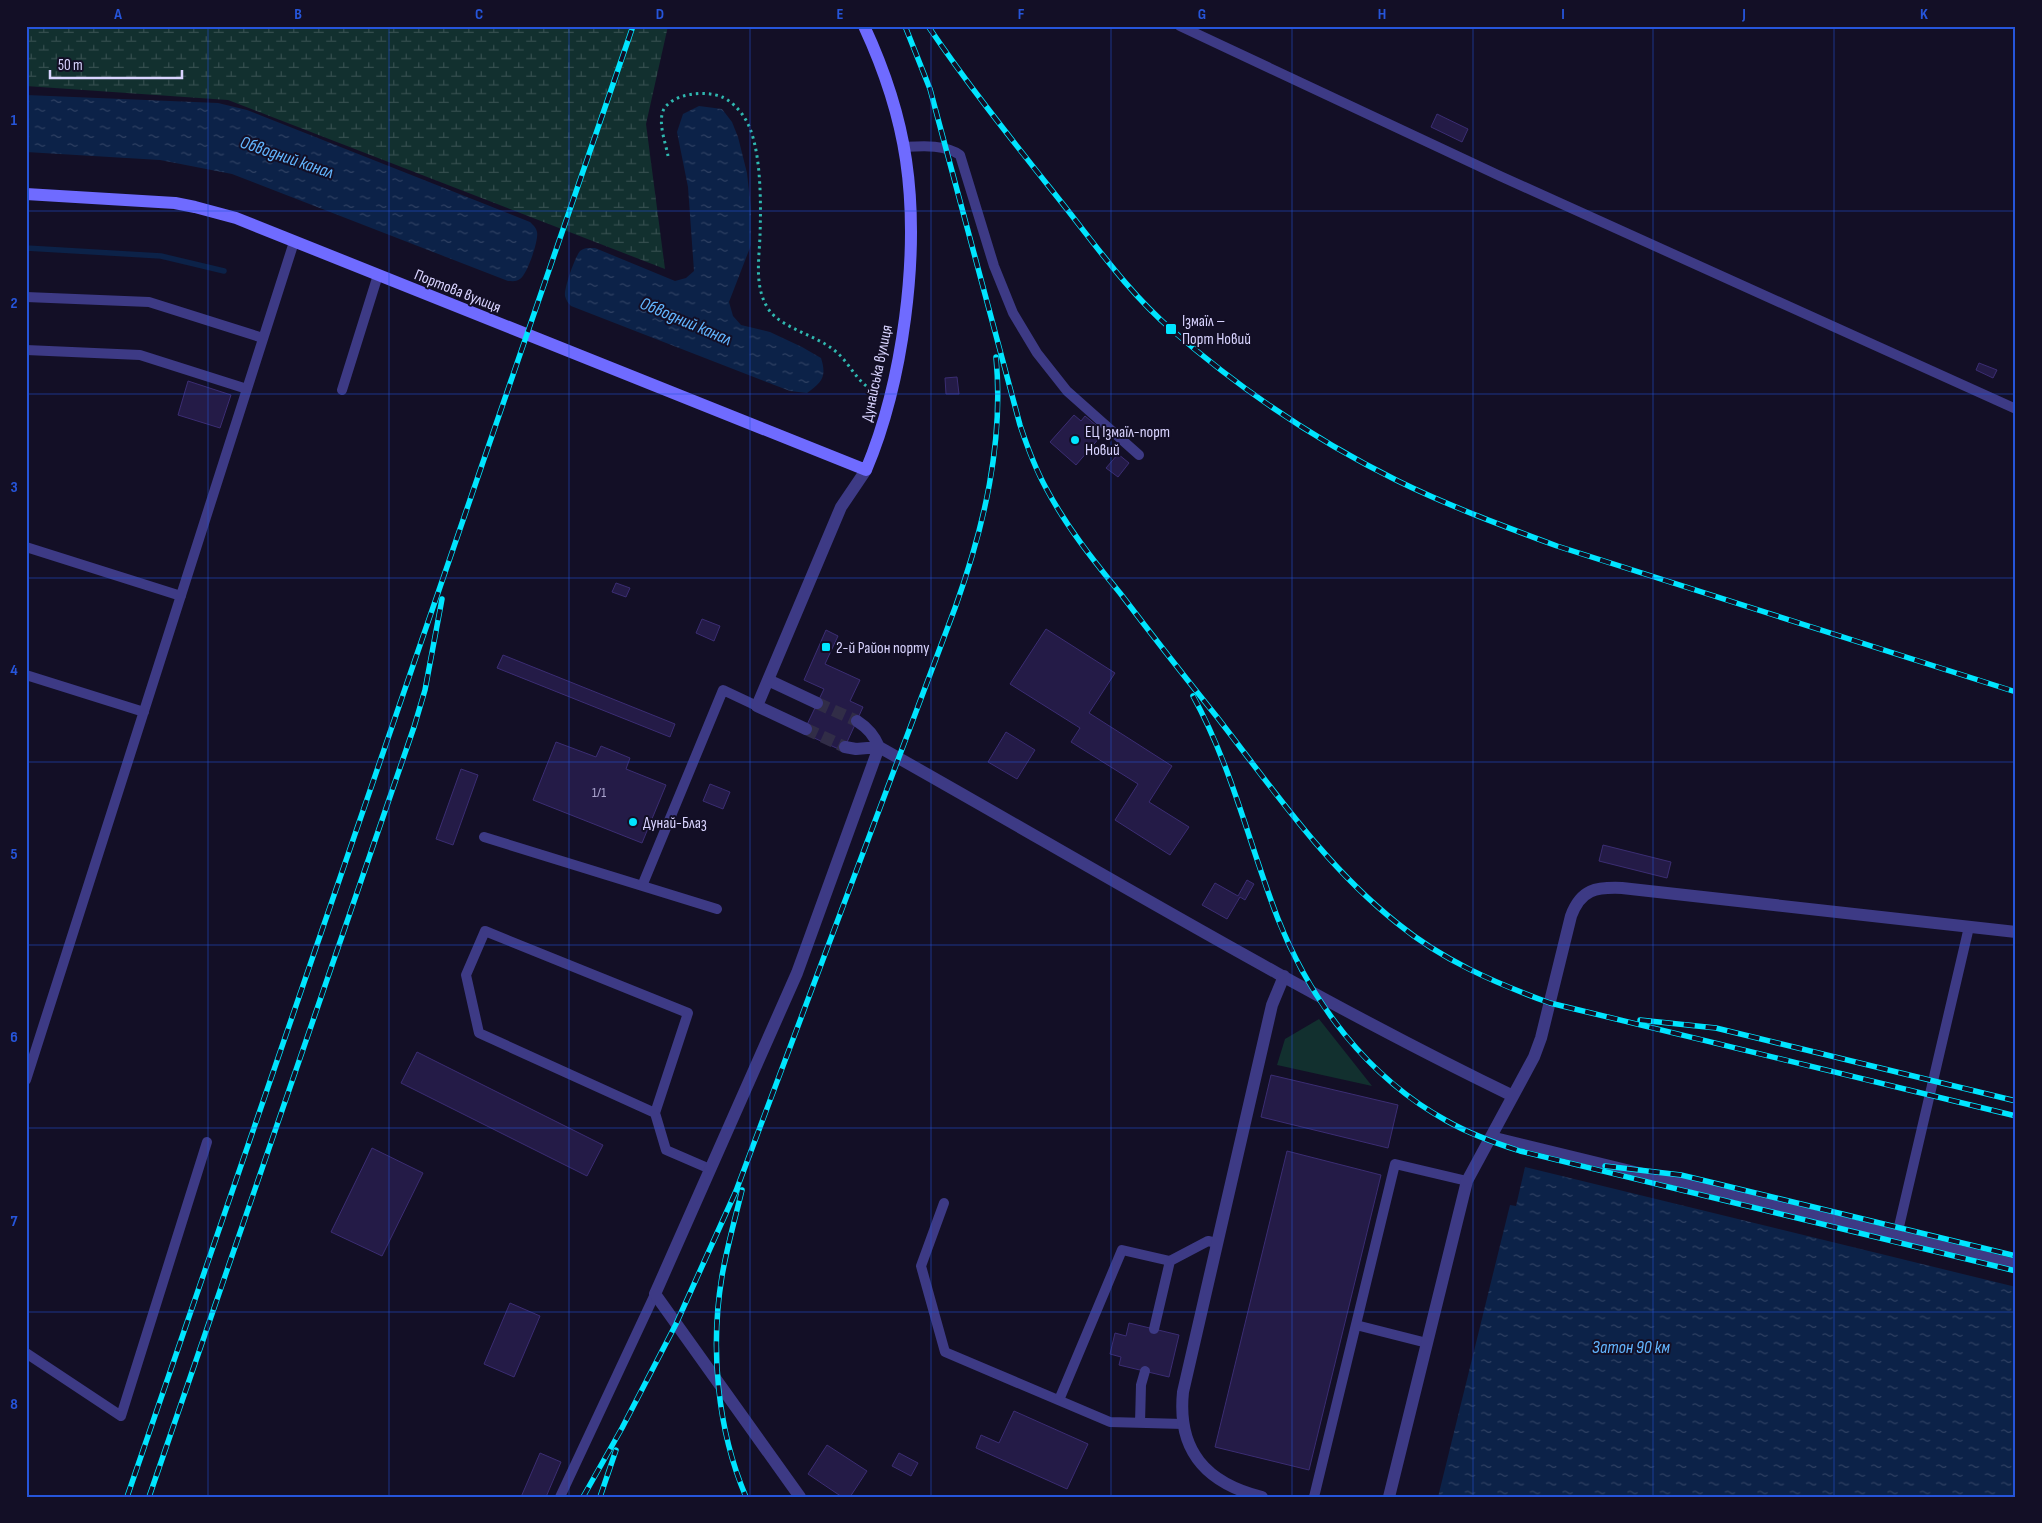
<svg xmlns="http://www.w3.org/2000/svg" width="2042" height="1523" font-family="'Sofia Sans Condensed',sans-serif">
	<defs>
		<pattern id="wetland-marsh" width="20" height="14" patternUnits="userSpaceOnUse" patternTransform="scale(1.25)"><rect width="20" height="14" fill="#12302f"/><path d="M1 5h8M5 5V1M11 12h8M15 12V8" fill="none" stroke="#344d4e"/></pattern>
		<pattern id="water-ripples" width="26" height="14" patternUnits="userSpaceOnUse" patternTransform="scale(1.25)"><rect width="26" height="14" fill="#0c2248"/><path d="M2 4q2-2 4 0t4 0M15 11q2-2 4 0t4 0" fill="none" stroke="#2f4163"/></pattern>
	</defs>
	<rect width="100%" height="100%" fill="#130f26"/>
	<!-- grass -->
	<path fill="#12302f" d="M1319 1019 1372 1086 1277 1065 1285 1039Z"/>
	<!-- wetland -->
	<path fill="url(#wetland-marsh)" d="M26 26H668L646 124 665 269 228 100 26 86Z"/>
	<!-- water -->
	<path fill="url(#water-ripples)" d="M26 95 218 103 247 110 530 222C533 225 536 227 537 232 539 240 527 275 520 279 516 282 512 281 508 281L232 174 160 160 26 152Z
		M699 106 722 109 732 122 738 137 747 173 751 209V245L729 302 733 316 741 325 770 332 802 347 821 358C827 377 822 382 807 393L790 391 571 306C568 303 566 300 565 296 564 288 575 257 580 251 585 247 589 248 595 248L675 281 686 278 694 271 688 187 677 132 683 114Z
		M1525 1167 2016 1287V1497H1438L1510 1205 1516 1206Z"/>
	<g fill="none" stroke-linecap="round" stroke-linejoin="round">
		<!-- stream -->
		<path stroke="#0c2248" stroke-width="5.5" d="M26 248 161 256 224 271"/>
	</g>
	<!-- building -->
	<path fill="#241b47" stroke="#3b2d73" d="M1437 114 1468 129 1462 142 1431 127Z
		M1979 363 1997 370 1993 378 1976 370Z
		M957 377 959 394H946L945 378Z
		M188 381 231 395 220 428 178 415Z
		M1074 415 1081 421 1085 416 1097 426 1093 431 1100 437 1076 465 1050 442Z
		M1118 454 1129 463 1118 477 1106 468Z
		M616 583 630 588 626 597 612 592Z
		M702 619 720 626 714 641 696 633Z
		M1046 629 1115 673 1089 713 1172 766 1149 802 1189 827 1170 855 1115 820 1138 784 1071 742 1080 728 1010 684Z
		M826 630 838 636 825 664 860 680 850 701 863 707 843 751 803 733 824 689 804 680Z
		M503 655 675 724 670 737 497 668Z
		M1006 732 1035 750 1017 779 988 762Z
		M556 742 596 757 601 746 630 758 626 769 666 785 642 843 533 800Z
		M461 769 478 775 453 845 436 839Z
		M710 784 730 792 723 809 703 801Z
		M1603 845 1671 862 1667 878 1599 861Z
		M1247 880 1254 884 1245 900 1240 897 1227 919 1202 905 1215 883 1238 896Z
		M417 1052 603 1145 587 1176 401 1083Z
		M1271 1075 1398 1105 1388 1148 1261 1117Z
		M372 1148 423 1173 382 1256 331 1232Z
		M1287 1151 1381 1175 1309 1470 1215 1447Z
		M510 1303 540 1316 514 1377 484 1364Z
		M1129 1323 1179 1335 1169 1377 1119 1365 1121 1357 1110 1354 1115 1333 1126 1336Z
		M1014 1411 1088 1444 1067 1489 976 1448 981 1435 999 1443Z
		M827 1445 867 1471 850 1497H842L808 1474Z
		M540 1453 561 1462 546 1497H521Z
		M899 1453 918 1463 911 1476 892 1466Z"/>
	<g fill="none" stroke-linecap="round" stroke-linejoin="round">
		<!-- street-tunnel -->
		<path stroke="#312d47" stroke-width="12" stroke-dasharray="12 6" stroke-linecap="butt" d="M817 703 857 721
			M806 729 845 747"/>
		<!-- path -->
		<path stroke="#2fb8b0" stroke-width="3" stroke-dasharray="2.5 4" stroke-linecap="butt" d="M668 156C666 144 658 124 663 111 671 93 706 90 722 97 730 100 739 109 744 117 762 143 761 205 760 236 759 261 754 288 769 310 782 328 815 335 834 350 850 362 856 383 876 392"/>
		<!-- lane -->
		<path stroke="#3d3a85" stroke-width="10" d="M1180 26 1500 176 2016 409
			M903 147C922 146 945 144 960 155L994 266 1013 313 1037 353 1067 391 1139 455
			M26 297 149 302 263 338
			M26 350 140 355 247 389
			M342 390 378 275
			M26 547 181 596
			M26 675 144 712
			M484 837 717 909
			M642 886 723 690 757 706
			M26 1080 294 242
			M655 1113 479 1033 466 975 485 931 688 1013 655 1113 666 1150 710 1169
			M1491 1136 2016 1264
			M944 1203 921 1266 945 1352 1110 1422 1183 1424
			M1897 1235 1969 927
			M1356 1325 1427 1343
			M1154 1329 1170 1261 1208 1241 1217 1243
			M26 1353 121 1416 207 1142
			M1059 1400 1122 1250 1170 1261
			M1140 1423 1141 1385 1145 1371
			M560 1497 655 1294
			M1314 1497 1395 1164 1467 1181"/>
		<!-- street -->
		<path stroke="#3d3a85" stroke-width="12" d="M768 680 817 703
			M857 721C868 728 874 735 879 747 1089 865 1296 991 1513 1096
			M806 729 757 706 841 507 866 470
			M845 747 856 749 879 747
			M800 1497 655 1294 797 973 879 747
			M1262 1497C1206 1483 1177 1451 1183 1392L1272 1005 1284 976
			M1389 1497 1467 1181 1534 1057 1541 1038 1571 916C1581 889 1596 887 1622 888L2016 932"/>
		<!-- secondary -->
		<path stroke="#6f6bff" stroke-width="12" d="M26 194 175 203 195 207 236 218 866 470C903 382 920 255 906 160 899 113 884 69 864 26"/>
		<defs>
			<path id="rail" d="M905 26 930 89 1020 425C1027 446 1035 468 1046 488 1066 526 1093 560 1120 593 1152 635 1184 676 1217 717 1273 789 1325 866 1397 923 1442 960 1495 983 1550 1003L2016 1116
				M928 26C970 88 1016 145 1062 203 1097 247 1129 293 1172 330 1240 389 1317 441 1398 481 1449 506 1503 526 1557 546L2016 692
				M1193 696C1232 767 1249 844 1278 919 1311 1002 1367 1077 1447 1121 1470 1134 1495 1143 1520 1151L2016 1271
				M1640 1020 1716 1028 2016 1101
				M1605 1166 1681 1175 2016 1256
				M742 1190C735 1219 727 1247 722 1276 710 1348 717 1429 746 1497
				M127 1497 633 26
				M149 1497 414 727 425 690 442 599
				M583 1497 622 1428 676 1324 736 1191 955 608C984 527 1004 443 996 357
				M600 1497 616 1450"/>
		</defs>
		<!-- rail casing -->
		<use href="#rail" stroke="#00e5ff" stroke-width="5.5"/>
		<!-- rail -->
		<use href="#rail" stroke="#130f26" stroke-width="4" stroke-dasharray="11" stroke-linecap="butt"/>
	</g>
	<!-- grid -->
	<path fill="none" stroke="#2655da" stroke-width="1" stroke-opacity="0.55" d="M208 26V1497M389 26V1497M569 26V1497M750 26V1497M931 26V1497M1111 26V1497M1292 26V1497M1473 26V1497M1653 26V1497M1834 26V1497M26 211H2016M26 394H2016M26 578H2016M26 762H2016M26 945H2016M26 1128H2016M26 1312H2016"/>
	<!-- markers -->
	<g fill="#00e5ff" stroke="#130f26" stroke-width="2">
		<rect x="1165" y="323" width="12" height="12" rx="2.5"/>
		<circle cx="1075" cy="440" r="5"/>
		<rect x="821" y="642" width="10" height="10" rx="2.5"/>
		<circle cx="633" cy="822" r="5"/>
	</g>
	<g text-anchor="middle" stroke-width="4" stroke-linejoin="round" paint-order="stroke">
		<!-- number labels -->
		<g font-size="14" fill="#aca6d1">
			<text x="599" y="797">1/1</text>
		</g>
		<!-- street labels -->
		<g font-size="16" fill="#d9d4ff" stroke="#130f26">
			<text transform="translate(458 290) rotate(22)" y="6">Портова вулиця</text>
			<text transform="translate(876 373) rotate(-78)" y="6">Дунайська вулиця</text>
		</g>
		<!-- poi labels -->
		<g font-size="16" fill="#d9d4ff" stroke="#130f26" text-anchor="start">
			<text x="1182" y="326">Ізмаїл –<tspan x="1182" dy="18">Порт Новий</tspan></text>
			<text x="1085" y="437">ЕЦ Ізмаїл-порт<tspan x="1085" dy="18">Новий</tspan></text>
			<text x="836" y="653">2-й Район порту</text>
			<text x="643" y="828">Дунай-Блаз</text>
		</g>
		<!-- water labels -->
		<g font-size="18" font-style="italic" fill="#62b6ff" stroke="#130f26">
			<text transform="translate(287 157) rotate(19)" y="6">Обводний канал</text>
			<text transform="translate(686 321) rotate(23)" y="6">Обводний канал</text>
			<text x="1631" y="1353">Затон 90 км</text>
		</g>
	</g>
	<!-- border -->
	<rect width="2042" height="1523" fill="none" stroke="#130f26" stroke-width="55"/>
	<!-- scale -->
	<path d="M50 70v8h132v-8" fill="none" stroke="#d9d4ff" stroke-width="2.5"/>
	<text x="58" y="70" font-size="15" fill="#d9d4ff" stroke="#130f26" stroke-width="4" paint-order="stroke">50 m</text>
	<rect x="28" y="28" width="1986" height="1468" fill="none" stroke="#2655da" stroke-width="2"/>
	<g font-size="16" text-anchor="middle" font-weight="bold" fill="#2655da">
		<text x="118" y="19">A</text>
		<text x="298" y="19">B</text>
		<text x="479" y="19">C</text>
		<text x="660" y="19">D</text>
		<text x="840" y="19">E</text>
		<text x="1021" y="19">F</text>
		<text x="1202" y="19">G</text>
		<text x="1382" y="19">H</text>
		<text x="1563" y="19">I</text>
		<text x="1744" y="19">J</text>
		<text x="1924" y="19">K</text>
		<text x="14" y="125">1</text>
		<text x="14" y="308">2</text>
		<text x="14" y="492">3</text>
		<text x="14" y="675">4</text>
		<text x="14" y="859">5</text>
		<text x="14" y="1042">6</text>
		<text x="14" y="1226">7</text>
		<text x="14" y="1409">8</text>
	</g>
</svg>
